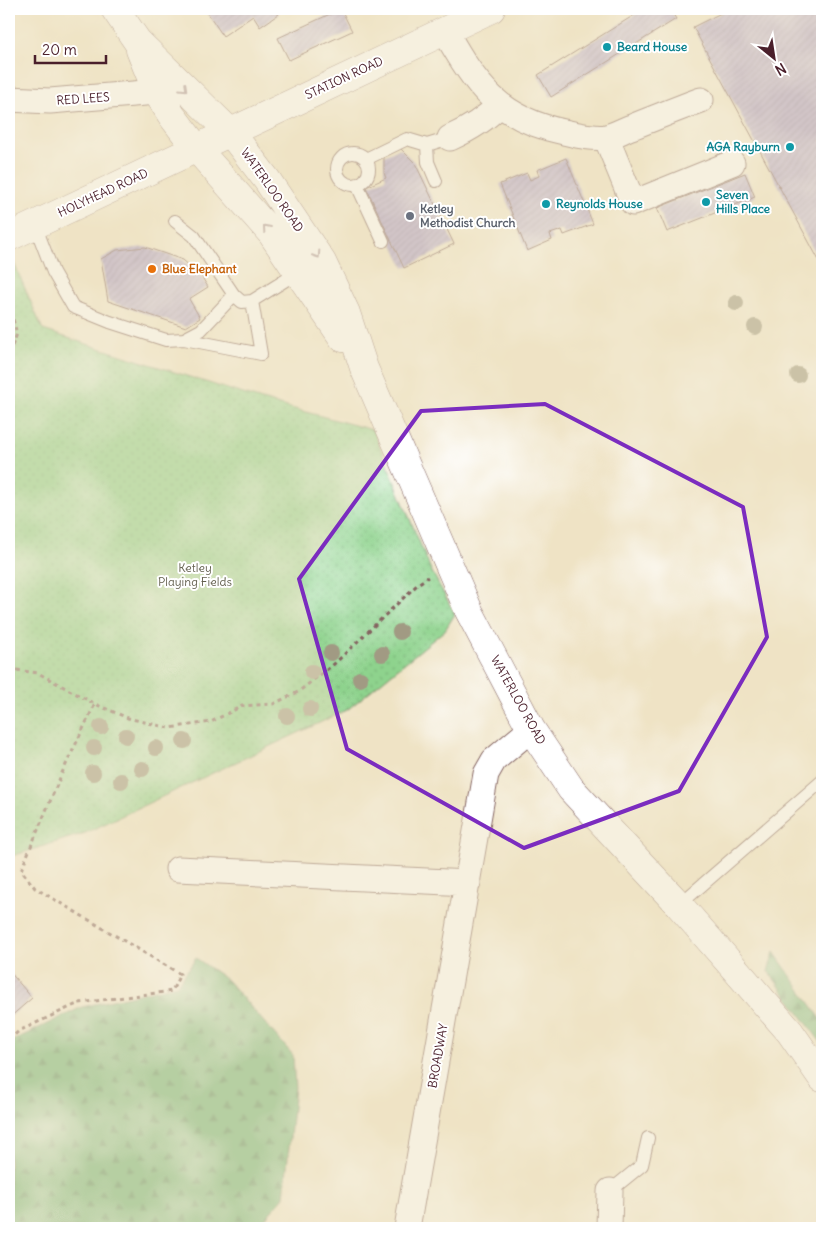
<svg xmlns="http://www.w3.org/2000/svg" width="831" height="1237" font-family="Delius,sans-serif">
	<defs>
		<pattern id="forest-firs" width="22" height="20" patternUnits="userSpaceOnUse" patternTransform="scale(1.25)"><rect width="22" height="20" fill="#72b578"/><path d="M5 1l3.5 6h-7zM16 11l3.5 6h-7z" fill="#609363"/></pattern>
		<pattern id="park-dots" width="8" height="8" patternUnits="userSpaceOnUse" patternTransform="scale(1.25)"><rect width="8" height="8" fill="#8ed38d"/><path d="M2 2h.1M6 6h.1" fill="none" stroke="#7cb57a" stroke-width="1.8" stroke-linecap="round"/></pattern>
		<pattern id="building-hatch" width="6" height="6" patternUnits="userSpaceOnUse" patternTransform="scale(1.25)"><rect width="6" height="6" fill="#afa0cc"/><path d="M-1 1l2-2M0 6l6-6M5 7l2-2" fill="none" stroke="#9082a6"/></pattern>
	</defs>
	<rect width="100%" height="100%" fill="#fff"/>
	<filter id="ink" filterUnits="userSpaceOnUse"><feTurbulence type="fractalNoise" baseFrequency=".02" numOctaves="2"/><feDisplacementMap in="SourceGraphic" scale="10" xChannelSelector="R" yChannelSelector="G"/><feConvolveMatrix kernelMatrix="1 2 1 2 8 2 1 2 1" color-interpolation-filters="sRGB"/></filter>
	<filter id="wash" filterUnits="userSpaceOnUse"><feTurbulence type="fractalNoise" baseFrequency=".0096" numOctaves="4" result="noise"/><feDisplacementMap in="SourceGraphic" scale="20" xChannelSelector="R" yChannelSelector="G"/><feGaussianBlur stdDeviation="1.12" result="paint"/><feColorMatrix in="noise" values="0 0 0 0 0 0 0 0 0 0 0 0 0 0 0 0 0 1.4 0 .05"/><feComposite in="paint" operator="in"/></filter>
	<g filter="url(#wash)">
		<rect width="100%" height="100%" fill="#efe3c5"/>
		<!-- forest -->
		<path fill="url(#forest-firs)" stroke="#5e6a52" d="M774 952 822 1020V1044L768 971Z
			M196 958 227 980 293 1055 295 1088 284 1197 257 1228H9V1044L14 1040 82 1007 177 985Z"/>
		<!-- park -->
		<path fill="url(#park-dots)" stroke="#6c795c" d="M13 261 43 330 265 401 373 430 431 570 455 614 445 630 347 710 85 833 9 857V263Z"/>
		<g id="blocks">
			<!-- building -->
			<path fill="url(#building-hatch)" d="M212 9H275L279 14 260 27 253 16 223 36 207 12Z
				M341 9 352 31 289 60 278 38Z
				M644 9H670L676 19 551 97 538 75Z
				M729 9H822V266L693 27Z
				M400 148 415 163 454 244 404 268 366 187 386 178 384 173V156Z
				M566 158 593 224 564 235 562 230 550 234 552 240 527 251 500 184 527 173 530 180 539 176 537 170Z
				M745 173 755 197 667 232 657 208Z
				M145 247 183 260 201 276 208 287 189 299 200 318 186 327 108 301 101 259 117 250Z
				M9 971 32 998 9 1018Z"/>
		</g>
	</g>
	<g filter="url(#ink)">
		<use href="#blocks" fill-opacity="0" stroke="#846461" stroke-width="1"/>
		<g fill="none" stroke-linecap="round" stroke-linejoin="round">
			<defs>
				<path id="lane" d="M337 169a16 16 0 1 1 32 0a16 16 0 1 1-32 0Z
					M366 159 407 139 427 145
					M436 181 428 162 427 145 450 138
					M357 185 383 241
					M175 221 194 236 234 295 242 302 252 301 297 273
					M35 225 53 272 73 307 110 322 166 340 184 339 201 330 234 295
					M184 339 261 354 252 301
					M679 905 822 781
					M610 1191 642 1165 648 1138"/>
				<path id="street" d="M445 31C476 86 499 119 564 132 577 135 593 139 606 137 615 135 625 129 634 126 657 117 679 108 701 100
					M9 99 50 101 157 92
					M606 137 633 203 732 163
					M450 138C470 129 485 120 499 105
					M178 869 468 883
					M407 1228 486 774 494 760 531 729
					M609 1228 610 1191"/>
				<path id="secondary" d="M115 9 137 41 231 133 267 180 322 262 346 313 364 368 469 611 531 729 571 789 679 905 790 1032 822 1078
					M140 50 157 92 172 116 197 149 272 234 343 338
					M9 237 491 9"/>
			</defs>
			<!-- lane casing -->
			<use href="#lane" stroke="#846461" stroke-width="14"/>
			<!-- street casing -->
			<use href="#street" stroke="#846461" stroke-width="27"/>
			<!-- secondary casing -->
			<use href="#secondary" stroke="#846461" stroke-width="29"/>
			<!-- path -->
			<path stroke="#846461" stroke-width="3" stroke-dasharray="4 4" stroke-linecap="butt" d="M9 304 17 334 12 346 9 347
				M9 669 38 673 95 704 128 718 169 728 211 722 242 706 273 704 298 692 334 664 419 583 428 577
				M9 1040 19 1031 79 1003 172 991 180 974 35 888 21 870 62 773 95 704"/>
			<!-- lane -->
			<use href="#lane" stroke="#fff" stroke-width="12"/>
			<!-- street -->
			<use href="#street" stroke="#fff" stroke-width="25"/>
			<!-- secondary -->
			<use href="#secondary" stroke="#fff" stroke-width="28"/>
		</g>
		<!-- trees -->
		<g fill="#a19a83">
			<circle cx="736" cy="303" r="8"/>
			<circle cx="755" cy="327" r="8"/>
			<circle cx="798" cy="375" r="8"/>
			<circle cx="400" cy="632" r="8"/>
			<circle cx="331" cy="653" r="8"/>
			<circle cx="382" cy="654" r="8"/>
			<circle cx="312" cy="672" r="8"/>
			<circle cx="360" cy="679" r="8"/>
			<circle cx="310" cy="709" r="8"/>
			<circle cx="287" cy="716" r="8"/>
			<circle cx="101" cy="727" r="8"/>
			<circle cx="126" cy="736" r="8"/>
			<circle cx="184" cy="741" r="8"/>
			<circle cx="94" cy="748" r="8"/>
			<circle cx="156" cy="748" r="8"/>
			<circle cx="142" cy="769" r="8"/>
			<circle cx="93" cy="773" r="8"/>
			<circle cx="121" cy="781" r="8"/>
		</g>
		<!-- one-way arrows -->
		<defs><path id="oneway-chevron" d="M-2-3.5L2.5 0L-2 3.5" fill="none" stroke-width="1.6" stroke-linecap="round" stroke-linejoin="round" transform="scale(1.25)"/></defs>
		<g stroke="#ae9aa0">
			<use href="#oneway-chevron" transform="translate(184 88) rotate(44)"/>
			<use href="#oneway-chevron" transform="translate(266 228) rotate(-131)"/>
			<use href="#oneway-chevron" transform="translate(317 255) rotate(57)"/>
		</g>
	</g>
	<!-- marked area -->
	<path d="M0 0H831V1237H0ZM545 404 743 507 767 637 679 791 524 848 347 749 299 579 421 411Z" fill="#efe3c5" fill-opacity=".55" fill-rule="evenodd"/>
	<path fill="none" stroke="#7b2cbf" stroke-width="4" stroke-linejoin="round" d="M545 404 743 507 767 637 679 791 524 848 347 749 299 579 421 411Z"/>
	<!-- markers -->
	<g fill="#0f9aa8" stroke="#fff" stroke-width="2">
		<circle cx="607" cy="47" r="5"/>
		<circle cx="790" cy="147" r="5"/>
		<circle cx="706" cy="202" r="5"/>
		<circle cx="546" cy="204" r="5"/>
	</g>
	<circle fill="#6b7280" stroke="#fff" stroke-width="2" cx="410" cy="216" r="5"/>
	<circle fill="#e8710a" stroke="#fff" stroke-width="2" cx="152" cy="269" r="5"/>
	<g text-anchor="middle" stroke-width="4" stroke-linejoin="round" paint-order="stroke">
		<!-- culture labels -->
		<g font-size="12" font-weight="bold" fill="#0d838f" stroke="#fff" text-anchor="start">
			<text x="617" y="51">Beard House</text>
			<text x="780" y="151" text-anchor="end">AGA Rayburn</text>
			<text x="716" y="199">Seven<tspan x="716" dy="14">Hills Place</tspan></text>
			<text x="556" y="208">Reynolds House</text>
		</g>
		<!-- street labels -->
		<g font-size="12" fill="#4a1f2b" stroke="#fff">
			<text transform="translate(344 78) rotate(-25)" y="4">STATION ROAD</text>
			<text transform="translate(83 99) rotate(-4)" y="4">RED LEES</text>
			<text transform="translate(272 190) rotate(55)" y="4">WATERLOO ROAD</text>
			<text transform="translate(103 193) rotate(-25)" y="4">HOLYHEAD ROAD</text>
			<text transform="translate(518 700) rotate(61)" y="4">WATERLOO ROAD</text>
			<text transform="translate(438 1056) rotate(-80)" y="4">BROADWAY</text>
		</g>
		<!-- worship labels -->
		<g font-size="12" font-weight="bold" fill="#5b616d" stroke="#fff" text-anchor="start">
			<text x="420" y="213">Ketley<tspan x="420" dy="14">Methodist Church</tspan></text>
		</g>
		<!-- food labels -->
		<g font-size="12" font-weight="bold" fill="#c56008" stroke="#fff" text-anchor="start">
			<text x="162" y="273">Blue Elephant</text>
		</g>
		<!-- park labels -->
		<g font-size="12" fill="#625e4d" stroke="#fff">
			<text x="195" y="572">Ketley<tspan x="195" dy="14">Playing Fields</tspan></text>
		</g>
	</g>
	<!-- margin -->
	<rect width="831" height="1237" fill="none" stroke="#fff" stroke-width="30"/>
	<!-- north arrow -->
	<g transform="translate(774 58) rotate(150)" stroke="#ffffff" stroke-width="4" paint-order="stroke">
	<path d="M0-4L9 19L0 12L-9 19Z" fill="#4a1f2b"/>
	<text y="-8" font-size="14" font-weight="bold" text-anchor="middle" fill="#4a1f2b">N</text>
	</g>
	<!-- scale -->
	<path d="M35 55v8h71v-8" fill="none" stroke="#4a1f2b" stroke-width="2.5"/>
	<text x="42" y="55" font-size="15" fill="#4a1f2b" stroke="#ffffff" stroke-width="4" paint-order="stroke">20 m</text>
</svg>
